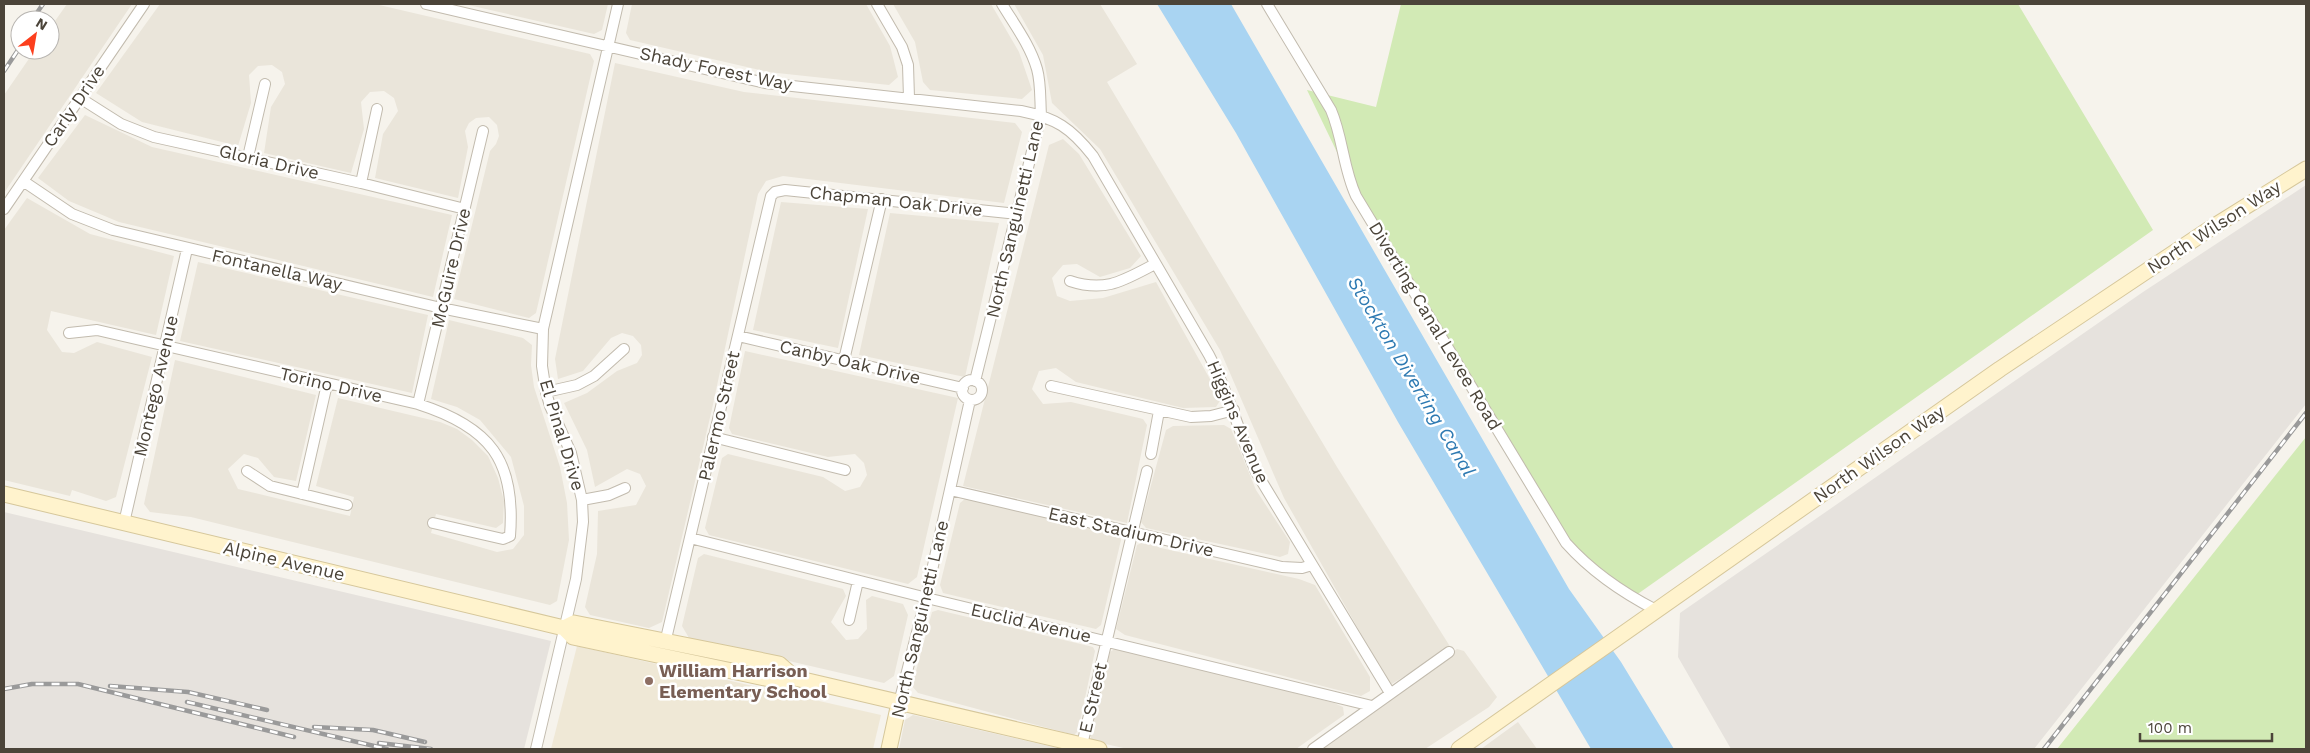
<svg xmlns="http://www.w3.org/2000/svg" width="2310" height="753" font-family="'Work Sans',sans-serif">
	<rect width="100%" height="100%" fill="#f6f3ec"/>
	<!-- residential -->
	<path fill="#eae5da" d="M67 4H132L4 193V95L35 50H50V28Z
		M160 4H375L590 54 594 61 536 313 529 318 454 299 490 151 496 144 499 136 497 125 489 117 476 118 469 123 465 131 468 147 458 198 375 178 383 134 398 111 394 98 384 91 370 92 361 102 364 129 351 173 264 153 271 107 285 84 282 72 272 65 258 66 249 75 251 103 238 146 142 122 96 93Z
		M464 4H608L602 30 594 34Z
		M632 4H866L890 46 898 77 889 85 768 72 630 40 626 33Z
		M893 4H991L1019 52 1032 90 1022 99 930 90 923 82 915 42Z
		M1014 4H1100L1137 64 1107 82 1337 467 1451 648 1390 685 1284 498 1220 350 1100 149 1052 103 1043 55Z
		M615 63 744 92 1015 123 1022 132 1004 203 783 176 766 181 758 194 712 409 662 622 649 628 590 615 585 607 597 554 598 511 636 505 646 486 640 474 627 469 595 487 587 450 564 403 587 393 617 371 637 363 642 355 641 345 633 336 622 333 611 338 583 371 558 379 555 359Z
		M85 115 152 147 452 215 433 297 119 222 69 201 38 178Z
		M1063 139 1079 154 1141 256 1130 268 1100 277 1077 264 1063 265 1052 278 1057 296 1070 301 1103 298 1156 282 1221 399 1216 407 1183 408 1076 382 1056 368 1039 371 1032 389 1043 404 1071 402 1143 419 1147 425 1127 523 963 486 1049 145Z
		M27 198 90 234 174 256 156 335 51 311 47 330 62 352 74 353 97 342 152 357 116 497 106 501 72 490 70 496 4 480V230Z
		M781 202 868 209 838 348 753 330Z
		M890 213 999 223 965 377 859 355Z
		M198 262 428 315 412 393 180 341Z
		M449 320 523 338 532 345 531 365 534 387 560 467 567 503 569 540 557 601 550 605 191 517 150 512 144 504 175 360 316 395 296 481 274 477 258 458 244 454 228 469 238 489 350 516 354 497 316 486 338 398 440 422 457 429 472 440 488 456 498 478 504 501 503 523 496 528 436 514 431 533 497 552 513 549 524 535V506L511 457 480 420 457 407 431 399Z
		M745 351 958 398 917 577 908 584 709 535 705 528 722 458 728 454 823 477 845 491 860 487 867 475 864 463 855 454 828 457 732 434 729 428Z
		M1224 425 1231 429 1256 490 1290 542 1288 554 1280 557 1146 528 1141 522 1166 430 1173 426Z
		M966 498 1119 535 1121 540 1101 625 1096 629 943 593 940 585 960 503Z
		M1144 542 1161 548 1299 579 1315 585 1370 677V691L1361 696 1125 635 1116 629 1137 545Z
		M704 554 843 589 846 596 831 622 846 640 858 639 867 629 866 600 872 596 903 604 908 615 894 676 884 683 689 638 682 626 698 558Z
		M938 610 1093 647 1095 651 1078 731 1074 735 918 693 912 686 932 612Z
		M1116 648 1334 703 1343 707 1344 715 1296 749H1128L1092 741 1090 735 1110 652Z
		M1457 649 1464 651 1497 697 1489 707 1425 749H1323Z
		M913 715 1062 749H899L905 720Z
		M1518 722 1537 749H1481Z"/>
	<!-- industrial -->
	<path fill="#e6e2dd" d="M2306 185V404L2034 749H1731L1678 657 1680 613 2143 292Z
		M4 512 551 641 524 749H4Z"/>
	<!-- education -->
	<path fill="#efe8d6" d="M577 646 881 715 873 749H551Z"/>
	<!-- green -->
	<path fill="#d2eab5" d="M1401 4H2018L2153 230 1632 598 1567 552 1348 175 1307 90 1376 107Z
		M2306 437V749H2057Z"/>
	<!-- water -->
	<path fill="#a9d4f2" d="M1157 4H1231L1569 589 1621 662 1674 749H1591L1398 422 1236 133Z"/>
	<g fill="none" stroke-linecap="round" stroke-linejoin="round">
		<defs>
			<path id="street" d="M426 4 765 83 1021 111C1056 118 1071 128 1093 156L1209 355C1229 393 1239 433 1256 472L1390 693
				M877 4 902 47 908 65 909 98
				M1267 4 1331 110C1343 138 1343 168 1356 196L1566 543C1591 571 1623 593 1656 610
				M80 98 121 124 154 137 361 183 465 209
				M248 157 265 84
				M23 181 72 214 113 230 441 308 543 329
				M361 183 377 109
				M4 209 144 4
				M1070 281C1106 293 1124 280 1155 264
				M69 333 97 330 418 404C490 427 516 460 510 536L503 539 433 523
				M738 336 963 388
				M844 360 882 199
				M962 390a10 10 0 1 1 20 0a10 10 0 1 1-20 0Z
				M975 381 1041 115C1040 100 1041 83 1037 69 1030 45 1014 24 1002 4
				M1051 386 1191 417 1211 416 1234 410
				M546 392 577 385 594 376 624 349
				M418 404 483 131
				M713 437 845 470
				M1151 454 1159 411
				M247 471 270 486 347 505
				M950 490 1282 567 1302 568 1312 565
				M302 494 327 384
				M582 500 609 495 625 488
				M124 523 187 249
				M690 538 935 600 1372 706
				M849 620 858 581
				M665 643 771 196 775 192 785 190 1018 214
				M899 703 926 597 970 400
				M536 749 576 579 583 522 582 500 571 453 550 406 546 392 542 366 543 329 618 4
				M1081 749 1147 471
				M1313 749 1449 652"/>
			<path id="secondary" d="M4 494 564 628 573 637 779 681 795 678 1099 749
				M564 628 574 623 779 664 795 678
				M889 749 899 703
				M1459 749 2000 369 2208 230 2306 169"/>
		</defs>
		<!-- street casing -->
		<use href="#street" stroke="#c2bbae" stroke-width="12"/>
		<!-- secondary casing -->
		<use href="#secondary" stroke="#d6c79b" stroke-width="17"/>
		<!-- street -->
		<use href="#street" stroke="#fff" stroke-width="10"/>
		<!-- secondary -->
		<use href="#secondary" stroke="#fff3cd" stroke-width="15"/>
		<defs>
			<path id="rail" d="M32 20 43 4
				M4 71 20 47
				M110 686 188 692 267 710
				M4 689 32 684H78L294 737
				M187 702 387 749
				M314 727 373 730 425 742
				M379 743 431 749
				M2044 749 2306 413"/>
		</defs>
		<!-- rail casing -->
		<use href="#rail" stroke="#9a9a9a" stroke-width="4.5"/>
		<!-- rail -->
		<use href="#rail" stroke="#fff" stroke-width="2.5" stroke-dasharray="8" stroke-linecap="butt"/>
	</g>
	<!-- markers -->
	<circle fill="#8d6e63" stroke="#fff" stroke-width="2" cx="649" cy="681" r="5"/>
	<g text-anchor="middle" stroke-width="5" stroke-linejoin="round" paint-order="stroke">
		<!-- street labels -->
		<g font-size="18" fill="#4b4439" stroke="#fff">
			<text transform="translate(716 69) rotate(12)" y="6">Shady Forest Way</text>
			<text transform="translate(74 106) rotate(-56)" y="6">Carly Drive</text>
			<text transform="translate(269 162) rotate(13)" y="6">Gloria Drive</text>
			<text transform="translate(896 201) rotate(6)" y="6">Chapman Oak Drive</text>
			<text transform="translate(1015 219) rotate(-77)" y="6">North Sanguinetti Lane</text>
			<text transform="translate(2214 227) rotate(-33)" y="6">North Wilson Way</text>
			<text transform="translate(451 268) rotate(-77)" y="6">McGuire Drive</text>
			<text transform="translate(277 270) rotate(13)" y="6">Fontanella Way</text>
			<text transform="translate(1435 326) rotate(59)" y="6">Diverting Canal Levee Road</text>
			<text transform="translate(850 362) rotate(13)" y="6">Canby Oak Drive</text>
			<text transform="translate(331 385) rotate(13)" y="6">Torino Drive</text>
			<text transform="translate(156 386) rotate(-77)" y="6">Montego Avenue</text>
			<text transform="translate(719 416) rotate(-77)" y="6">Palermo Street</text>
			<text transform="translate(1238 422) rotate(67)" y="6">Higgins Avenue</text>
			<text transform="translate(562 435) rotate(73)" y="6">El Pinal Drive</text>
			<text transform="translate(1879 454) rotate(-35)" y="6">North Wilson Way</text>
			<text transform="translate(1131 532) rotate(13)" y="6">East Stadium Drive</text>
			<text transform="translate(284 561) rotate(13)" y="6">Alpine Avenue</text>
			<text transform="translate(920 619) rotate(-77)" y="6">North Sanguinetti Lane</text>
			<text transform="translate(1031 623) rotate(13)" y="6">Euclid Avenue</text>
			<text transform="translate(1093 698) rotate(-77)" y="6">E Street</text>
		</g>
		<!-- education labels -->
		<g font-size="18" font-weight="bold" fill="#785e54" stroke="#fff" text-anchor="start">
			<text x="659" y="677">William Harrison<tspan x="659" dy="21">Elementary School</tspan></text>
		</g>
		<!-- water labels -->
		<g font-size="19" font-style="italic" fill="#2e7ab2" stroke="#fff">
			<text transform="translate(1412 376) rotate(59)" y="7">Stockton Diverting Canal</text>
		</g>
	</g>
	<!-- border -->
	<rect width="2310" height="753" fill="none" stroke="#4b4439" stroke-width="10"/>
	<!-- north arrow -->
	<g transform="translate(35 35) rotate(31)"><circle r="24" fill="#ffffff" stroke="#b7b4b0"/>
	<path d="M0-4L9 19L0 12L-9 19Z" fill="#fc3f1d"/>
	<text y="-8" font-size="14" font-weight="bold" text-anchor="middle" fill="#4b4439">N</text>
	</g>
	<!-- scale -->
	<path d="M2140 733v8h132v-8" fill="none" stroke="#4b4439" stroke-width="2.5"/>
	<text x="2148" y="733" font-size="15" fill="#4b4439" stroke="#ffffff" stroke-width="4" paint-order="stroke">100 m</text>
</svg>
